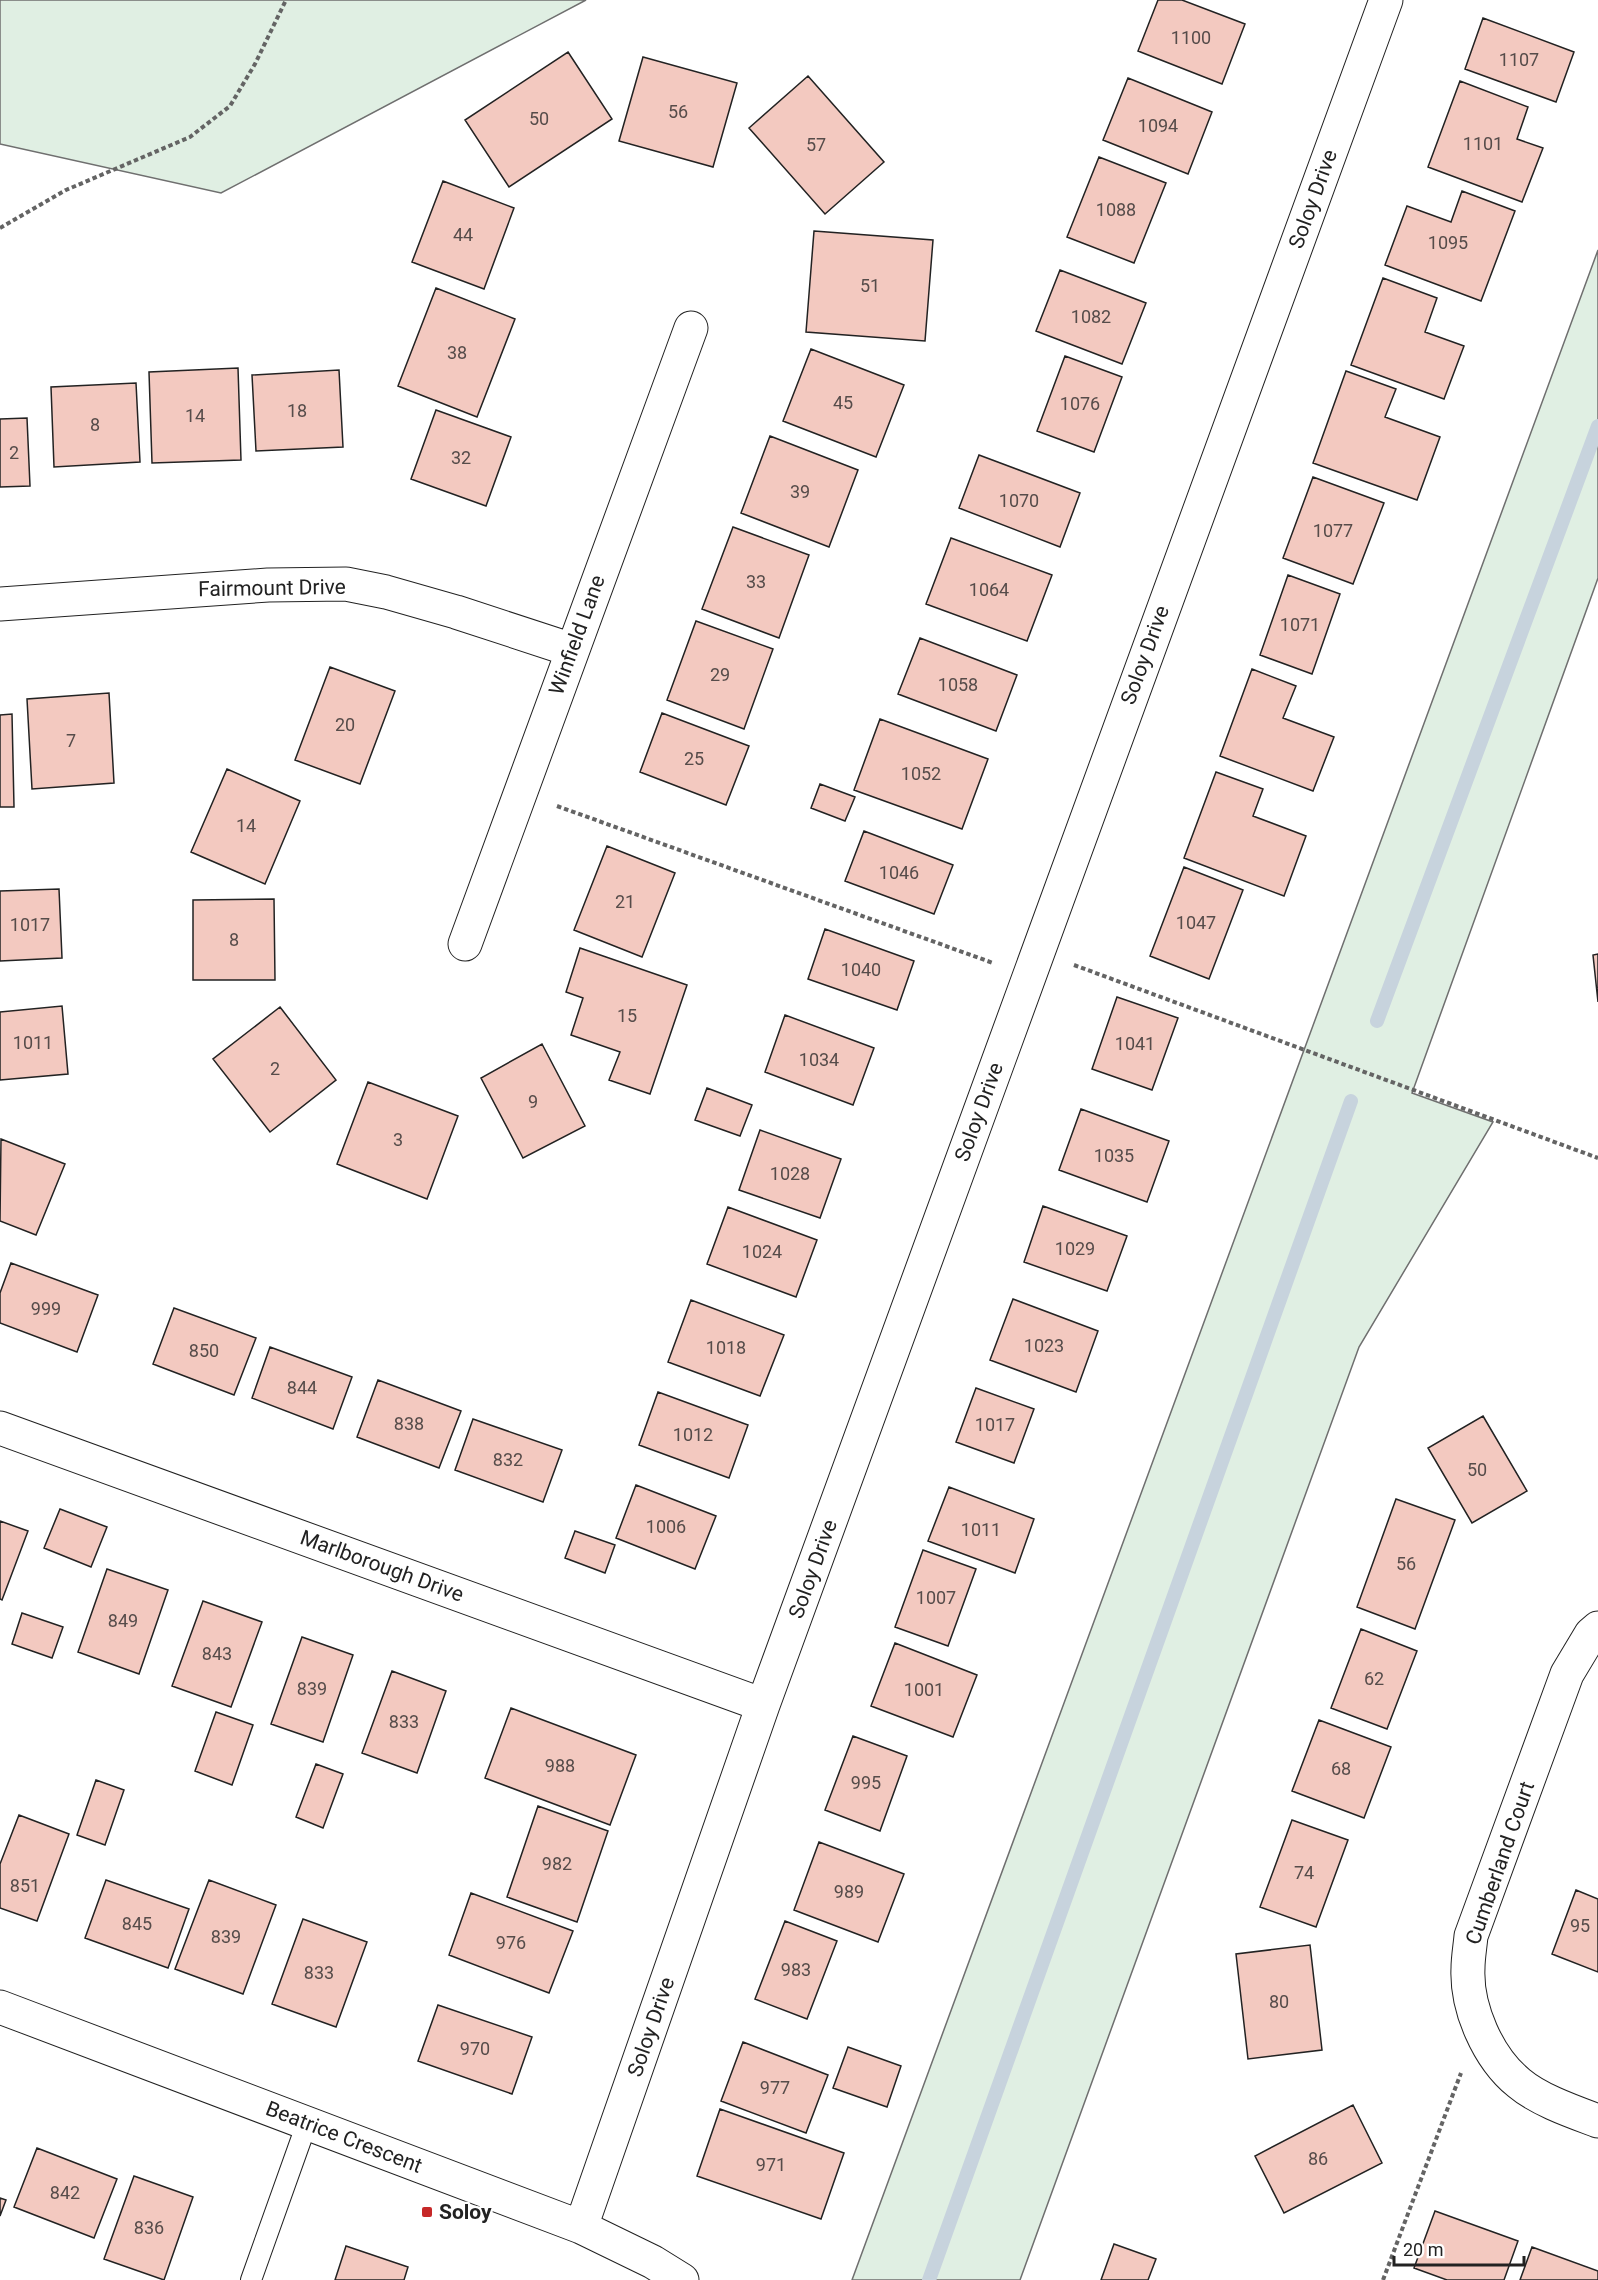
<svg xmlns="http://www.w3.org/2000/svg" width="1598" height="2280" font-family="Roboto,sans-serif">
	<rect width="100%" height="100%" fill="#fff"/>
	<!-- green -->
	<path fill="#e0efe3" stroke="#6f6f6f" stroke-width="1.5" d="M0 0H586L221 193 0 144Z
		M1598 250V578L1412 1093 1493 1122 1359 1347 1020 2280H852Z"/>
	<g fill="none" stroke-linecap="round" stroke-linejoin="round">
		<!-- stream -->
		<path stroke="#c7d3dd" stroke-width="14" d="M1377 1021 1598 426
			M929 2280 1351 1101"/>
	</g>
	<!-- building -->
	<path fill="#f3c9c0" stroke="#222" stroke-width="1.5" d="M1158 0H1182L1245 24 1222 84 1138 51Z
		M1483 18 1574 52 1556 102 1465 69Z
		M568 52 612 119 509 187 465 120Z
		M643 57 737 83 713 167 619 141Z
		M808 76 884 162 825 214 749 128Z
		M1128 78 1212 112 1188 174 1103 140Z
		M1460 81 1528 107 1517 139 1543 148 1522 202 1428 167Z
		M1099 157 1166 183 1134 263 1067 237Z
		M443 181 514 208 484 289 412 262Z
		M1462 191 1515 211 1481 301 1385 265 1407 206 1451 222Z
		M814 231 933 240 925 341 806 332Z
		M1060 270 1146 303 1122 364 1036 331Z
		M1383 278 1437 298 1425 332 1464 346 1444 399 1351 365Z
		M436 288 515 319 477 417 398 386Z
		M811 349 904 385 876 457 783 421Z
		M1065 356 1122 377 1094 452 1037 431Z
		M238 368 241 460 152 463 149 372Z
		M339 370 343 447 256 451 252 375Z
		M1346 371 1396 389 1385 417 1440 437 1417 500 1313 463Z
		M136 383 140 462 54 467 51 387Z
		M436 410 511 437 486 506 411 479Z
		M27 418 30 486 0 487V419Z
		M770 436 858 470 829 547 741 513Z
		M979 455 1080 493 1060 547 959 508Z
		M1313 477 1384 503 1353 584 1283 558Z
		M733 527 809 555 779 638 702 609Z
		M951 538 1052 575 1027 641 926 604Z
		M1288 575 1340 594 1312 674 1260 655Z
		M696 621 773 649 744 729 667 700Z
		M920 638 1017 675 996 731 898 694Z
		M330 667 395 691 360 784 295 760Z
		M1252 669 1296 686 1283 718 1334 737 1313 791 1220 756Z
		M109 693 114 783 32 789 27 699Z
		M662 713 749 746 726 805 640 772Z
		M12 714 14 807H0V715Z
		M880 719 988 759 962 829 854 790Z
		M227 769 300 801 265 884 191 852Z
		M1216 772 1263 789 1253 816 1306 836 1284 896 1184 858Z
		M820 784 855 797 845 821 811 808Z
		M864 831 953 865 934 914 845 881Z
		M607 846 675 873 642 957 574 930Z
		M1184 867 1243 890 1209 979 1150 956Z
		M59 889 62 958 0 961V891Z
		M274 899 275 980H193V900Z
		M825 929 914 961 897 1010 808 979Z
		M580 948 687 985 650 1094 609 1080 620 1052 571 1035 583 998 566 992Z
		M1598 954V1002L1593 955Z
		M1117 997 1178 1018 1152 1090 1092 1069Z
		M62 1006 68 1074 0 1080V1012Z
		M280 1007 336 1080 270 1132 213 1059Z
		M785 1015 874 1048 853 1105 765 1072Z
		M542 1044 585 1126 523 1158 481 1078Z
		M368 1082 458 1116 427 1199 337 1164Z
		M707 1088 752 1105 740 1136 695 1120Z
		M1081 1109 1169 1141 1147 1202 1059 1170Z
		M760 1130 841 1159 820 1218 739 1190Z
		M1 1139 65 1164 36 1235 0 1221Z
		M1043 1206 1127 1236 1107 1291 1024 1262Z
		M728 1207 817 1240 796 1297 707 1264Z
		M11 1263 98 1295 77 1352 0 1323V1293Z
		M1013 1299 1098 1331 1076 1392 990 1360Z
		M691 1300 784 1335 760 1396 668 1362Z
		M174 1308 256 1338 234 1395 153 1364Z
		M270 1347 352 1377 333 1429 252 1398Z
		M378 1380 461 1411 439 1468 357 1437Z
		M976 1388 1034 1409 1014 1463 956 1442Z
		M658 1392 748 1425 729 1478 639 1445Z
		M1483 1416 1527 1491 1472 1523 1428 1448Z
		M473 1419 562 1450 543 1502 455 1470Z
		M636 1485 716 1516 695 1569 616 1538Z
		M949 1487 1034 1519 1015 1573 928 1541Z
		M1396 1499 1455 1520 1415 1629 1357 1607Z
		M60 1509 107 1527 91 1567 44 1548Z
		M0 1521 28 1531 2 1600 0 1599Z
		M575 1531 615 1545 605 1573 565 1558Z
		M923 1550 976 1569 948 1646 895 1627Z
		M107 1569 168 1590 139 1674 78 1652Z
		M203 1601 262 1622 231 1707 172 1686Z
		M22 1613 63 1627 52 1658 12 1644Z
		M1361 1629 1417 1651 1387 1729 1331 1708Z
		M302 1637 353 1655 323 1742 271 1724Z
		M895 1643 977 1675 953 1737 871 1706Z
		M392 1671 446 1691 417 1773 362 1753Z
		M511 1708 636 1755 610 1825 485 1778Z
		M216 1712 253 1725 232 1785 195 1771Z
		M1319 1720 1391 1747 1364 1818 1292 1791Z
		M853 1736 907 1756 880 1831 825 1810Z
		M316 1764 343 1774 323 1828 296 1817Z
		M96 1780 124 1790 105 1845 77 1835Z
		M538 1806 608 1831 577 1922 507 1897Z
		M19 1815 69 1834 37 1921 0 1908V1864Z
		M1292 1820 1348 1840 1316 1927 1260 1907Z
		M819 1842 904 1874 878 1942 794 1910Z
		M106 1880 189 1909 168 1968 85 1938Z
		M209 1880 276 1905 243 1994 175 1969Z
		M1576 1890 1598 1899V1972L1552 1954Z
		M471 1893 573 1931 549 1993 449 1955Z
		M303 1919 367 1942 336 2027 272 2004Z
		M785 1921 837 1941 807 2019 755 1999Z
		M1310 1945 1322 2050 1248 2059 1236 1954Z
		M438 2005 532 2037 512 2094 418 2061Z
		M743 2042 828 2075 806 2133 721 2101Z
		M848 2047 901 2066 887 2107 833 2088Z
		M1353 2105 1382 2163 1284 2213 1255 2156Z
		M720 2109 844 2153 821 2219 697 2176Z
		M37 2148 117 2179 94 2238 14 2207Z
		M134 2176 193 2197 164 2280 104 2259Z
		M0 2198 6 2200 0 2216Z
		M1435 2211 1518 2241 1504 2280H1447L1414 2268Z
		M1114 2244 1156 2259 1148 2280H1101Z
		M346 2246 408 2267 404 2280H335Z
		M1532 2247 1598 2271V2280H1520Z"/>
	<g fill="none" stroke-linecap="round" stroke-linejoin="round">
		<defs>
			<path id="service" d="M251 2280 307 2123"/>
			<path id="minor" d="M0 604 268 585 346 584 386 592 456 612 572 650
				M465 944 691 328
				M0 1428 763 1705
				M1598 1628 1591 1634 1567 1674 1471 1936C1470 1947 1468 1958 1468 1968 1466 2008 1488 2058 1519 2083 1539 2100 1574 2112 1598 2121
				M0 2007 581 2227 653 2262 682 2280
				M581 2227 763 1705 1386 0"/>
		</defs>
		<!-- service casing -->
		<use href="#service" stroke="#222" stroke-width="22"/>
		<!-- minor casing -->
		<use href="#minor" stroke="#222" stroke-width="35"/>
		<!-- path -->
		<path stroke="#646464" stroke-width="4" stroke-dasharray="4.5 3" stroke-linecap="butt" d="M0 228 66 190 190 137 230 106 255 64 286 0
			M557 806 993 963
			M1074 965 1598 1158
			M1383 2280 1461 2073"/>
		<!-- service -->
		<use href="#service" stroke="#fff" stroke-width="20"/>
		<!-- minor -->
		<use href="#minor" stroke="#fff" stroke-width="33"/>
	</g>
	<!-- markers -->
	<rect fill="#c62828" stroke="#fff" stroke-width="2" x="421" y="2206" width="12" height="12" rx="3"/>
	<g text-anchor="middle" stroke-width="4.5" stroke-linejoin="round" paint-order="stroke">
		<!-- number labels -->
		<g font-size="18" fill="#564c4a">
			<text x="1191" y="44">1100</text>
			<text x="1519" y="66">1107</text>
			<text x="678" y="118">56</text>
			<text x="539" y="125">50</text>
			<text x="1158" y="132">1094</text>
			<text x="1483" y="150">1101</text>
			<text x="816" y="151">57</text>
			<text x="1116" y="216">1088</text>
			<text x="463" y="241">44</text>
			<text x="1448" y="249">1095</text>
			<text x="870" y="292">51</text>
			<text x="1091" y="323">1082</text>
			<text x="457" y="359">38</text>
			<text x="843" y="409">45</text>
			<text x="1080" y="410">1076</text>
			<text x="297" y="417">18</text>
			<text x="195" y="422">14</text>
			<text x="95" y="431">8</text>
			<text x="14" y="459">2</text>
			<text x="461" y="464">32</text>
			<text x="800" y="498">39</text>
			<text x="1019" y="507">1070</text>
			<text x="1333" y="537">1077</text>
			<text x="756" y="588">33</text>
			<text x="989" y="596">1064</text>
			<text x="1300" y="631">1071</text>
			<text x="720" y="681">29</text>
			<text x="958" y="691">1058</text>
			<text x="345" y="731">20</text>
			<text x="71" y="747">7</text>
			<text x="694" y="765">25</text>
			<text x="921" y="780">1052</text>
			<text x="246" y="832">14</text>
			<text x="899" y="879">1046</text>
			<text x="625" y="908">21</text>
			<text x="1196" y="929">1047</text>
			<text x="30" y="931">1017</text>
			<text x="234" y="946">8</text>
			<text x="861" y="976">1040</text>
			<text x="627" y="1022">15</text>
			<text x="33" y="1049">1011</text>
			<text x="1135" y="1050">1041</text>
			<text x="819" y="1066">1034</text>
			<text x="275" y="1075">2</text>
			<text x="533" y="1108">9</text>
			<text x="398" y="1146">3</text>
			<text x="1114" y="1162">1035</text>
			<text x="790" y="1180">1028</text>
			<text x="1075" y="1255">1029</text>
			<text x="762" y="1258">1024</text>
			<text x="46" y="1315">999</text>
			<text x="1044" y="1352">1023</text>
			<text x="726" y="1354">1018</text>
			<text x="204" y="1357">850</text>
			<text x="302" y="1394">844</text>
			<text x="409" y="1430">838</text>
			<text x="995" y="1431">1017</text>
			<text x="693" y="1441">1012</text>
			<text x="508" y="1466">832</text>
			<text x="1477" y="1476">50</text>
			<text x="666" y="1533">1006</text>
			<text x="981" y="1536">1011</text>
			<text x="1406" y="1570">56</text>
			<text x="936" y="1604">1007</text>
			<text x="123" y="1627">849</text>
			<text x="217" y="1660">843</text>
			<text x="1374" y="1685">62</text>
			<text x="312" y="1695">839</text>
			<text x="924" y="1696">1001</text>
			<text x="404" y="1728">833</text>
			<text x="560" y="1772">988</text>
			<text x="1341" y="1775">68</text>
			<text x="866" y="1789">995</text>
			<text x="557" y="1870">982</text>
			<text x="1304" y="1879">74</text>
			<text x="25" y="1892">851</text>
			<text x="849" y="1898">989</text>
			<text x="137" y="1930">845</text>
			<text x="1580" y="1932">95</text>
			<text x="226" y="1943">839</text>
			<text x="511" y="1949">976</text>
			<text x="796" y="1976">983</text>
			<text x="319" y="1979">833</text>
			<text x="1279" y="2008">80</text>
			<text x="475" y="2055">970</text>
			<text x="775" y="2094">977</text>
			<text x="1318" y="2165">86</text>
			<text x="771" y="2171">971</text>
			<text x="65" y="2199">842</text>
			<text x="149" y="2234">836</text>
		</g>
		<!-- street labels -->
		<g font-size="21" fill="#222" stroke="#fff">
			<text transform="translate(1313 199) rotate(-70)" y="7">Soloy Drive</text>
			<text transform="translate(272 588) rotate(-1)" y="7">Fairmount Drive</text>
			<text transform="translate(577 635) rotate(-70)" y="7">Winfield Lane</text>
			<text transform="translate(1145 655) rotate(-70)" y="7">Soloy Drive</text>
			<text transform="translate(979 1112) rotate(-70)" y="7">Soloy Drive</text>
			<text transform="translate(382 1566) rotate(20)" y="7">Marlborough Drive</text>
			<text transform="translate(813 1569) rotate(-70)" y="7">Soloy Drive</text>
			<text transform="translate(1500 1863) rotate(-71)" y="7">Cumberland Court</text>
			<text transform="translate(651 2027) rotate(-71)" y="7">Soloy Drive</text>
			<text transform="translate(344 2137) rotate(21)" y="7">Beatrice Crescent</text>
		</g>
		<!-- poi labels -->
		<g font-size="21" font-weight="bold" fill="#222" stroke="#fff" text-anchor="start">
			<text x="439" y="2219">Soloy</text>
		</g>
	</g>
	<!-- scale -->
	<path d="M1394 2256v9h130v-9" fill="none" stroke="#222222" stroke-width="3"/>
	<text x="1403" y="2256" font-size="18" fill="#222222" stroke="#ffffff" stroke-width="4.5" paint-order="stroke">20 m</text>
</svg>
